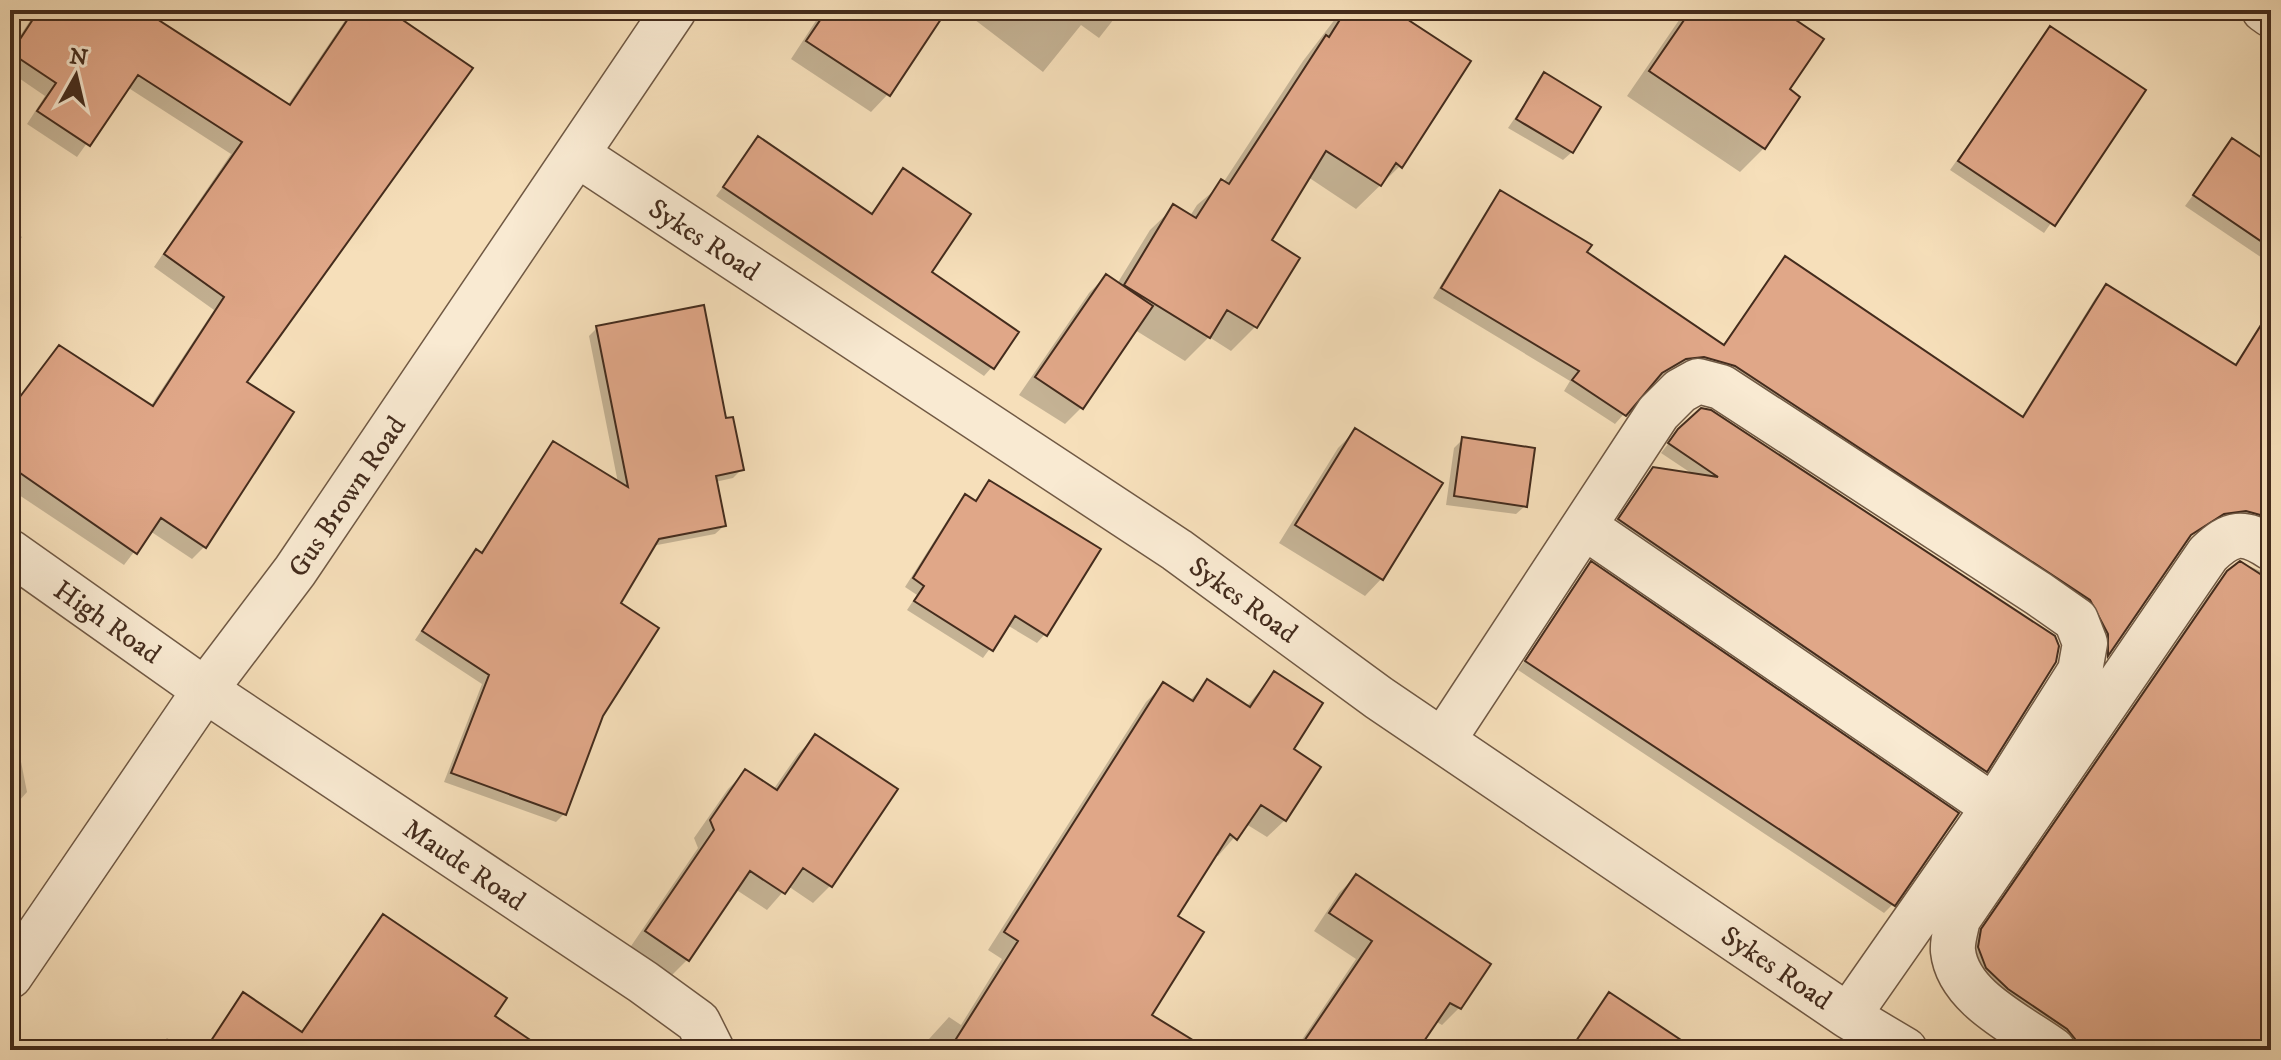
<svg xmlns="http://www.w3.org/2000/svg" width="2281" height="1060" font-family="'IM FELL DW Pica',serif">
	<rect width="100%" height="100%" fill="#f6dfba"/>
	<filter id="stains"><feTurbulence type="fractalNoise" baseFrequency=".0025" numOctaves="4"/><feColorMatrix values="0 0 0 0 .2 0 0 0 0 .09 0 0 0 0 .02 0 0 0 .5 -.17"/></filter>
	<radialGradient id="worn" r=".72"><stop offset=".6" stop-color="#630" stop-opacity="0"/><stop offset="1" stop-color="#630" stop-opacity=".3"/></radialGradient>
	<!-- shadow -->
	<path fill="#0003" d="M37 10H140L287 106 352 10H384L245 382 291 413 204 547 192 559 150 531 124 565 10 489V409L59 347 150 407 214 310 154 267 231 154 127 87 77 157 27 124 45 96 10 72V51Z
		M823 10H928L888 94 871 112 791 59Z
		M962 10H1121L1099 38 1081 25 1043 72Z
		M1342 10H1389L1400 166 1356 209 1308 177 1269 240 1298 258 1255 327 1231 351 1209 337 1185 361 1135 330 1082 407 1065 424 1019 395 1089 293 1106 276 1117 284 1150 230 1174 207 1190 216 1197 205 1223 183 1303 61Z
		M1686 10H1778L1787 90 1764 148 1740 172 1627 96Z
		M2051 28 2144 91 2044 233 1950 170Z
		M1544 75 1572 152 1563 160 1508 128Z
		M759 138 870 215 903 171 929 272 992 367 984 376 716 196Z
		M2233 141 2271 167V264L2185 206Z
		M1501 193 1722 346 1785 259 2021 418 2096 297 2106 287 2234 366 2271 307V536L2220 521 2197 531 2184 542 2099 662 1693 366 1674 368 1653 381 1615 424 1564 391 1570 381 1433 298 1491 203Z
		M10 228 22 237 10 256Z
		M597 328 741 470 733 478 715 482 724 526 715 534 652 546 618 604 601 715 564 814 556 822 444 782 482 684 415 640 468 561 476 552 480 554 553 444 618 483 589 336Z
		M1679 430 1985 770 1977 779 1611 529 1653 469 1694 475 1661 453Z
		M1355 431 1382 578 1365 596 1279 543 1338 448Z
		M1463 439 1525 506 1516 514 1446 505 1454 448Z
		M989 483 1045 634 1037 643 1007 625 983 658 907 610 917 595 905 587 957 505 966 497 974 502Z
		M2241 563 2271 575V1050H2066L1986 988 1972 941 2217 583Z
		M1591 564 1893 904 1884 913 1518 670Z
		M1275 673 1291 750 1285 820 1267 837 1246 824 1218 856 1215 854 1176 917 1149 1016 1151 1050H919L949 1017 961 1025 1002 959 988 950 1146 702 1164 684 1189 701 1208 681 1246 707Z
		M10 706 27 792 19 801 10 802Z
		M815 737 830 886 813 903 788 886 767 910 735 889 687 960 670 977 629 949 698 848 694 838 728 789 745 772 773 790 798 754Z
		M1356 876 1459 1008 1442 1025 1435 1021 1416 1050H1295L1356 959 1314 931 1339 893Z
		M383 917 492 1016 508 1050H204L243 994 301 1033Z
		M167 1038 185 1050H136L146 1039 158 1047Z
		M1989 1040 2004 1050H1979Z"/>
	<!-- building -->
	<path fill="#e0a788" stroke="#442c1d" stroke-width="2" d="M39 10H143L290 105 354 10H388L473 68 247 382 294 412 206 548 161 518 137 554 10 466V410L59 345 153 406 224 297 164 254 242 142 138 75 90 146 37 111 56 83 11 53Z
		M827 10H947L890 96 806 41Z
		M1346 10H1393L1471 61 1402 168 1396 163 1381 186 1326 151 1272 240 1300 258 1257 328 1227 310 1210 338 1124 285 1173 204 1196 218 1221 179 1229 184 1326 35 1329 37Z
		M1691 10H1781L1824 39 1790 89 1800 97 1765 149 1649 71Z
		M2050 26 2146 90 2055 226 1958 161Z
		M1544 72 1601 107 1573 153 1516 119Z
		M758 136 872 214 903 168 971 214 932 272 1019 332 994 369 723 187Z
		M2232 138 2271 164V248L2193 195Z
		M1500 190 1592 245 1587 252 1724 345 1785 256 2023 417 2106 284 2236 365 2271 309V507L2264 516 2246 511 2224 514 2191 535 2108 656V634L2090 600 1735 366 1704 357 1686 359 1662 373 1626 416 1572 380 1579 371 1441 288Z
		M1106 274 1153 306 1083 409 1035 377Z
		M704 305 726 418 733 417 744 470 716 476 726 526 659 539 621 603 659 628 603 716 566 815 451 773 489 675 422 631 476 549 482 553 553 441 628 487 596 326Z
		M1701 408 1711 410 2055 636 2059 646 2056 662 1987 772 1618 519 1653 467 1718 477 1668 443 1678 429Z
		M1355 428 1443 483 1383 580 1295 525Z
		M1462 437 1535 448 1527 507 1454 496Z
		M989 480 1101 549 1047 636 1015 616 993 651 914 601 924 586 913 578 965 494 976 501Z
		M1591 561 1959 813 1895 906 1525 661Z
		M2240 561 2271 581V1050H2078L2075 1039 2067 1029 2008 989 1986 968 1978 947 1981 929 2227 571Z
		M1274 671 1323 703 1294 749 1321 767 1286 821 1261 805 1237 840 1230 834 1178 916 1204 932 1152 1015 1209 1050H949L1018 941 1004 932 1163 682 1193 701 1207 679 1250 707Z
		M815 734 898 789 832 887 803 868 785 894 750 871 689 961 645 931 714 830 710 820 745 769 777 790Z
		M1356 874 1491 964 1461 1009 1450 1003 1418 1050H1298L1372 941 1329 913Z
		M383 914 507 998 495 1016 545 1050H205L243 992 302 1032Z
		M1609 992 1696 1050H1570Z"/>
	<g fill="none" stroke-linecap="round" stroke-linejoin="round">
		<defs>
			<path id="minor" d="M2264 10 2271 15
				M578 155 1177 550 1379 698 1848 1016 1905 1050
				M1585 527 1994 807
				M10 552 205 690 643 982 698 1022 712 1050
				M1444 739 1658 413 1680 391 1698 381 1721 387 2039 594 2076 620 2085 643 2080 671 1994 807 1848 1016
				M10 976 205 690 295 571 674 10
				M2053 1050C2019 1025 1958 998 1953 951 1952 941 1956 929 1958 919L2208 554C2231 532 2243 530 2271 548"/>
		</defs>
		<!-- minor casing -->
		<use href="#minor" stroke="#705944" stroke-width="47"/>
		<!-- minor -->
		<use href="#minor" stroke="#f9ead2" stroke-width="44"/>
	</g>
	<g text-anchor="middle" stroke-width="6" stroke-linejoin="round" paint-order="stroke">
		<!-- street labels -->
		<g font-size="28" fill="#442c1d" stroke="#f9ead2">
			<text transform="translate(705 239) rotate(33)" y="10">Sykes Road</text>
			<text transform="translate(346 496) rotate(-56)" y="10">Gus Brown Road</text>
			<text transform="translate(1244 599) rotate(36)" y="10">Sykes Road</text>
			<text transform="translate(108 621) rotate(35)" y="10">High Road</text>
			<text transform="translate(465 864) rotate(34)" y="10">Maude Road</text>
			<text transform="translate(1777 967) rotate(34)" y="10">Sykes Road</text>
		</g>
	</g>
	<!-- margin -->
	<rect width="2281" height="1060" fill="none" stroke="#f6dfba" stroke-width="40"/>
	<rect x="12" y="12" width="2257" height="1036" fill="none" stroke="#442c1d" stroke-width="4"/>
	<rect x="20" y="20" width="2241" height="1020" fill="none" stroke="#442c1d" stroke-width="2"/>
	<!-- north arrow -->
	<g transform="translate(76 76) rotate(8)" stroke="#f9ead2" stroke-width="6" paint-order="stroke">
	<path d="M0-6L14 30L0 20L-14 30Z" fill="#442c1d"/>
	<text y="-12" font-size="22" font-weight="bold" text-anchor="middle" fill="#442c1d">N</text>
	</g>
	<rect width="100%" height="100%" filter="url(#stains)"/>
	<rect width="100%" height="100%" fill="url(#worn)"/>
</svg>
